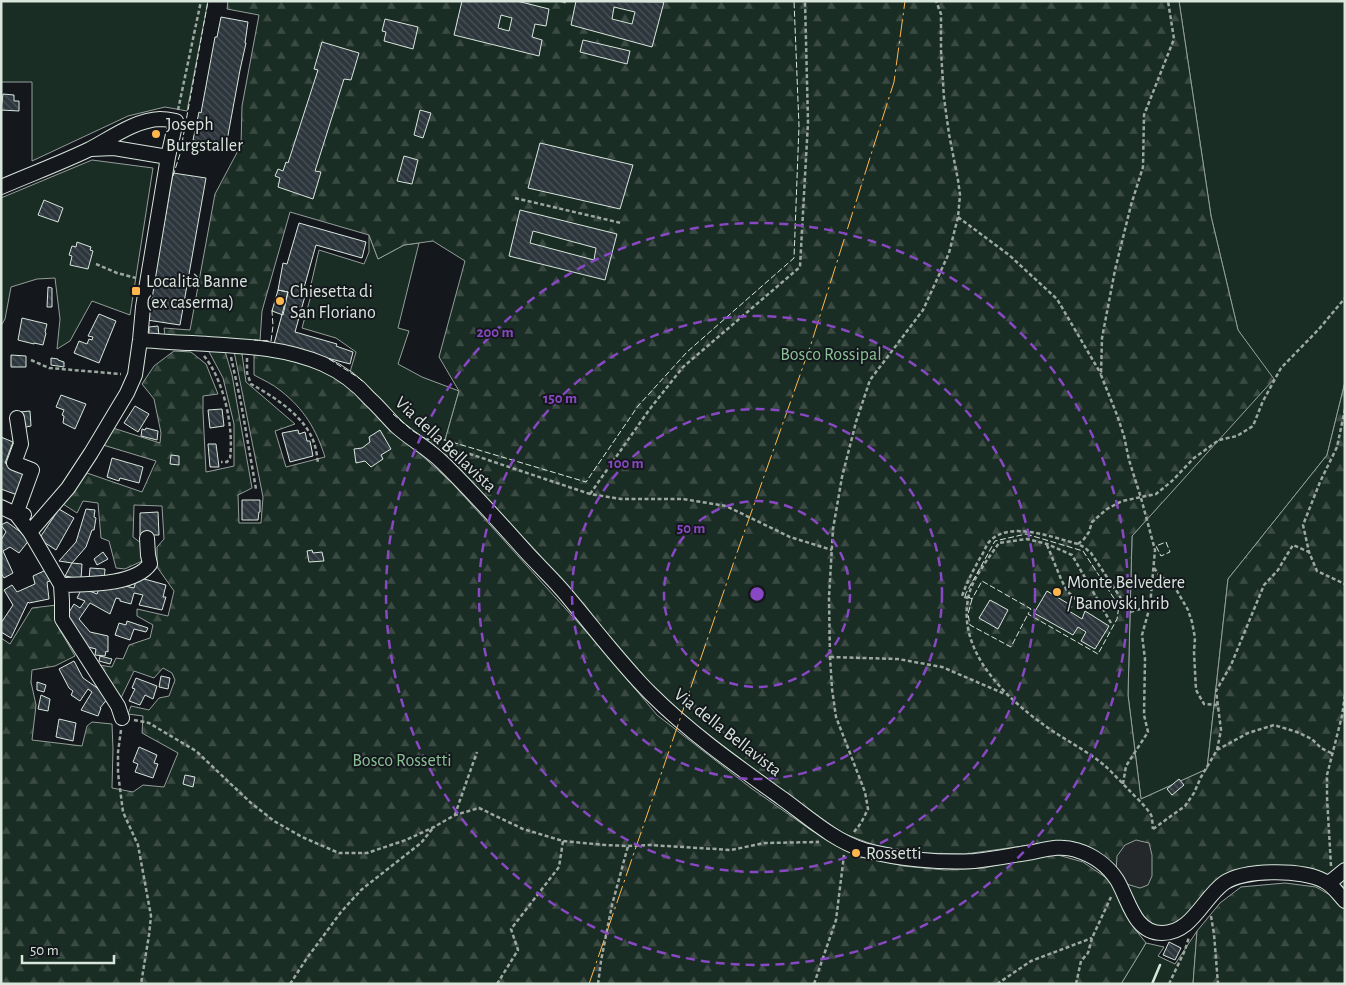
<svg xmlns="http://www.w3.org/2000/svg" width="1346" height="985" font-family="'Alegreya Sans',sans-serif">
	<defs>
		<pattern id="forest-firs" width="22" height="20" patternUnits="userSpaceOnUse" patternTransform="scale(1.25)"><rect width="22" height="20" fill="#1a2d24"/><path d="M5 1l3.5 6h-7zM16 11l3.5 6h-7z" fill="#3b4b43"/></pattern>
		<pattern id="building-back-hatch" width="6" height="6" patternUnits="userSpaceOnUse" patternTransform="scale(1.25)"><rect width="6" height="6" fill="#2c363c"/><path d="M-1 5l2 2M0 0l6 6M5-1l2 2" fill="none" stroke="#4a5358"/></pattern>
	</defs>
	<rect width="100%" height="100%" fill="#14181c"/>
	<!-- green -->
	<path fill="#1a2d24" stroke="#939e99" d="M1 1H208L187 111 165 107 128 116 32 161V82H1Z
		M1179 1H1345V382L1327 455 1228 579 1207 769 1141 799 1128 695 1132 536 1273 379 1238 330 1211 216Z
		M92 160 153 168 130 315 92 301 70 341 57 349 60 319 55 278 37 279 11 287 5 319 1 326V198Z
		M369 235 378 259 404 245 419 243 398 328 409 331 398 364 422 377 459 391 445 440 426 439 413 431 384 406 359 378 350 372 356 352 336 338 302 328 310 299 309 293 319 250 364 264 369 252Z
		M1197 931 1193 984H1121L1146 943 1164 947 1158 956 1175 964Z"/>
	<!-- forest -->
	<path fill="url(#forest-firs)" stroke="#939e99" d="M228 1H1179L1211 216 1238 330 1274 379 1132 536 1128 695 1141 799 1207 769 1228 579 1327 455 1345 382V888L1325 875 1245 868 1174 926 1159 927 1145 920 1116 871 1089 848 1074 842 1060 841 965 854 920 853 877 846 842 833 752 768 670 706 539 554 450 459 426 439 445 440 459 391 439 357 465 261 433 241 404 245 378 259 369 235 290 212 262 311 260 341 165 336 164 328 190 330 215 194 241 145 242 106 259 15 227 9Z
		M207 348 225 351 232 375 252 488 238 495 239 523H261L263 497 234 351 242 354 246 382 295 424 275 431 286 467 325 457C316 429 304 409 281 391 273 384 263 380 254 375V351L315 367 351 384 394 430 453 484 601 648 657 715 751 788 811 830 839 846 867 857 903 866 945 870 984 868 1029 858 1058 855 1083 862 1105 877 1114 886 1135 929 1146 943 1121 984H1V638L10 644 32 608 57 605V625L75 656 55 666 32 670 31 682 36 705 32 740 82 746 87 726 92 722 112 724 113 749 112 788 133 792 143 785 164 787 178 753 142 733 143 716 128 714 131 706 149 710 159 698 169 696 175 680 172 673 163 668 154 678 134 671 120 700 99 665 112 667 116 658 123 659 129 645 150 638 153 625 137 616V609L168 616 174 591 157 567V547L164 539 162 506 134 505 133 537 141 543 142 561 125 569 116 568 109 541 101 538 98 503 83 501 77 513 63 504 87 473 142 492 156 461 103 445 113 428 160 443 161 433 154 399 142 384 154 366 174 351 191 352 206 364 218 394 203 396V412L206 472 234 466V424L223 378Z
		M1285 883 1316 887 1337 899 1345 909V984H1193L1197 931 1220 903 1241 887Z"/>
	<!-- parking -->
	<path fill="#24282b" stroke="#939e99" d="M1136 840 1149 843 1152 855V876L1148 885 1140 888 1123 883 1116 871 1117 856 1125 845Z"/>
	<!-- building -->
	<path fill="url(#building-back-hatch)" stroke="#d8e6dc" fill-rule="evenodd" d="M462 1H517L549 9 546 26 535 24 532 37 542 40 539 56 454 35ZM501 15 512 18 509 31 498 28Z
		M576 1 664 2 652 47 571 25ZM614 7 635 12 632 24 612 19Z
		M221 17 248 22 245 43H246L240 70 226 146 193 140 199 112 201 113 215 37H217Z
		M385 19 418 27 413 49 384 41 386 32 382 31Z
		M583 40 630 51 627 64 580 52Z
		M322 42 359 53 351 80 344 79 315 171 321 172 313 199 278 187 280 178 275 176 278 169 283 171 286 162 288 163 318 70 314 69Z
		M3 94 14 95V101H19V111L1 110Z
		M420 110 431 113 423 138 414 135Z
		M540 143 633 165 620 209 528 188Z
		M404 156 418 160 412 184 397 181Z
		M173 173 206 178 180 325 147 320Z
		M44 200 63 208 58 222 38 215Z
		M520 210 617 234 605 280 509 256ZM533 231 596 248 594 260 530 243Z
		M299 223 366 242 362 258 316 245 302 295 305 296 295 332 337 344 336 346 353 352 350 364 274 344 288 292 278 290 283 263 287 264Z
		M77 242 88 246 91 247 90 250 93 251 88 269 70 265 72 256 69 255 72 246 76 247Z
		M48 287 52 288V307H47Z
		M278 290 288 292 283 315 272 311Z
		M99 314 116 321 99 363 74 353 79 341 87 344 89 339 92 340 93 337 88 336Z
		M22 318 47 324 45 332 46 333 43 345 34 343V344L18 340Z
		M158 326 159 336H149V327Z
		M11 355 26 356V367H11Z
		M51 358 58 359V360L64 362V367L51 365Z
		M61 395 86 404 75 429 63 423 64 416 62 415 64 410 56 407Z
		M135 406 149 414 138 432 124 423Z
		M222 409 224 426 210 428 208 410Z
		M30 411 31 426 21 428 20 412Z
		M146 428 158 431 157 440 141 436 142 429 145 430Z
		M298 430 299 434 305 432 307 441H310L313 456 290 462 282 433Z
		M380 430 391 449 381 455 383 459 371 467 365 461 356 463 354 449 362 448 370 442 369 437Z
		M1 437 13 442 5 463 29 472 20 496 1 489Z
		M208 444H216L219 467H210Z
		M171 455 179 456V465L170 464Z
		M112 458 143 467 139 483 120 478 119 481 107 477Z
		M242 500H260V512H259L258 520H242Z
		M59 509 74 518 56 550 39 539Z
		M86 509 95 510 94 517 96 518 94 530H92L86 547 72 563 59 561 76 542Z
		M158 512 159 535H140V513Z
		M7 522 30 539 19 553 10 547 3 551 13 573 4 578 1 573V540L6 532 1 525Z
		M312 550 313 553 322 552 324 561 309 562 307 551Z
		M103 552 108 559 97 565 94 559Z
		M72 563 82 564 81 579 65 576Z
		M90 568 105 569 104 581 89 580Z
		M46 570 53 580 47 582 49 599 29 603 28 602 11 638 1 632V623L13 605 4 590 12 585 17 592 35 584 33 576Z
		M137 577 166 585 163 597H166L162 610 139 605 143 595 134 593 131 604 120 601V599L116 598 110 614 90 603 79 619 90 632 108 636V652L106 651 105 656 95 655 96 649 84 646 66 617 74 604 80 608 85 601 77 598 82 588 97 594 100 586 116 584 134 588Z
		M1047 591 1072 606 1069 611 1082 619 1085 611 1109 626 1095 649 1081 641 1086 632 1078 627 1073 635 1034 613Z
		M990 600 1008 610 998 629 979 618Z
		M127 621 148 628 146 632 134 629 130 640 115 635 119 623 126 625Z
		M100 656 112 659 110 664 99 661Z
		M74 661 83 678 96 687 108 698 100 708H101L98 716 81 710 92 692 88 689 80 701 71 695 73 691 69 688 59 669Z
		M161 676 170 678 168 689 159 687Z
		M136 678 157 686 153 699 145 695 140 705 129 701 135 689 132 688Z
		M37 682 46 685 44 692 37 690Z
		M41 695 50 699 48 711 38 709Z
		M59 719 76 723 73 741 56 737Z
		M139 747 157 755 154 763 158 764 153 778 135 772 138 764 133 762Z
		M185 775 195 777 193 787 183 784Z
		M1179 779 1184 785 1172 795 1167 789Z
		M1169 942 1181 948 1175 960 1163 955Z"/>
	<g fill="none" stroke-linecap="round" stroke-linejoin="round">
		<defs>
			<path id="minor" d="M91 149 114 148 168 157
				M1 187C31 174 61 163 90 149 111 138 135 120 160 119 165 119 171 120 176 121L168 157 143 307 140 340 135 375 127 393 91 453 68 488 30 532
				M140 340C158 341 175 343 192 343 237 346 281 346 323 364 341 372 357 384 370 399 379 407 387 417 396 426 410 439 428 448 442 462 472 491 500 523 528 554 541 568 556 582 568 597 595 629 620 663 650 693 690 733 737 766 783 799 808 817 834 841 864 850 898 859 939 863 974 861 994 859 1013 855 1033 852 1047 849 1062 845 1076 850 1093 855 1108 866 1117 880 1129 900 1134 933 1162 933 1192 933 1203 898 1224 883 1244 869 1303 869 1324 881 1333 885 1338 894 1345 901
				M1 507 16 514 24 515
				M16 514 30 532 61 585 62 601V619L118 706 122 718
				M16 514 32 470 14 463 21 444 17 418
				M61 585C85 584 134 586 150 564L148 555 147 538
				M1329 883 1345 870"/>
		</defs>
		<!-- minor casing -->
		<use href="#minor" stroke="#d8e6dc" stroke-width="16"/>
		<!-- path -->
		<path stroke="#9da8a2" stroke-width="2.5" stroke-dasharray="4 2.5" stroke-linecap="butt" d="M562 1 567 3
			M178 110 201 1
			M515 198 621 223
			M958 217 1009 255 1057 299 1101 374
			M96 264 117 273 136 278
			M204 356C224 380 234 428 230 458L227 462H221
			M231 357 241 403 256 489
			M247 358V373L251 384C274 397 303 415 313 440 316 447 317 456 318 463
			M31 360 49 368 121 374
			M1345 409 1337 447 1320 482 1303 525 1309 552 1317 571 1345 584
			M450 452 470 454 590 494 621 499H683L726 506 790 537 832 550
			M590 494 649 410 683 367 800 267 808 122 805 1
			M1078 544 1084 539 1089 532 1092 522 1107 509 1122 501 1156 494 1172 481 1194 458 1219 440 1237 436 1253 426 1263 401 1281 368 1319 329 1345 298
			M1047 545 1061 579 1067 591 1082 605
			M1154 568 1160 576 1173 584 1188 610 1192 622 1195 638 1194 652 1196 690 1204 704 1217 705
			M968 598 962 596C967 582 973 571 980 558 984 553 985 546 990 541 1010 520 1054 538 1078 544L1084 547 1091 553 1130 612 1150 606
			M1111 623 1072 555 1047 544 1027 539 999 543C988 559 971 580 968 599 958 652 1005 697 1044 725 1063 739 1086 750 1104 765 1112 772 1120 781 1128 789 1135 797 1145 805 1151 815 1153 819 1152 825 1153 829
			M830 657 898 659 942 667 1005 694
			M134 720 149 723 196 751 251 803 274 821 302 837 339 853H367L406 840 434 827 455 815 479 808 523 829 563 841 605 845 628 846 650 845 731 850 764 843 819 842
			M121 730 118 752V773L123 812 138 845 151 916 149 935 141 984
			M1217 750 1221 730 1216 691 1231 665 1264 585 1278 570 1285 558 1293 545 1309 552
			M1123 784 1126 766 1148 732 1144 715 1145 659 1142 635 1150 606 1155 550 1141 498 1129 460 1124 436 1117 415 1101 375 1102 338 1115 270 1131 205 1143 167 1144 115 1174 39 1168 1
			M455 815 460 800 477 752
			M1153 829 1185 806 1194 793 1201 777 1217 750 1248 733 1274 725 1297 732 1312 739 1321 748 1333 754
			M854 832 861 823 868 809 865 792 836 717 832 689 830 657 829 597 833 529 842 477 856 422 870 380 923 310 949 253 958 217 960 195 958 180 949 134 944 98 941 51V14L936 1
			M1331 866 1327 797V775L1342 716 1345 695
			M1211 916 1214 934 1218 984
			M290 984 307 958 341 912 361 890 421 843 433 828
			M497 984 518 950 511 929 559 867 563 841
			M598 984 601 961 612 905 628 846
			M814 984 836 920 844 855
			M997 984 1031 961 1092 938
			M1076 984 1081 961 1088 953 1092 938 1111 897
			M1169 984 1185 950 1189 937"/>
		<!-- minor -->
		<use href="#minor" stroke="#14181c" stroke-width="14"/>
		<!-- fence -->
		<path stroke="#d8e6dc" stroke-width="1" stroke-dasharray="6 2.5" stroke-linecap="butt" d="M173 176 180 154 208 1
			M254 340 271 341 273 326 272 311 273 308
			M329 359 359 378 364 383
			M393 414 413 431 426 439 445 440 586 482 638 406 687 352 794 258 799 126 794 1
			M1026 534 1083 551 1119 606 1117 619 1098 654 1028 614 1031 609 982 581 972 599 965 595 995 541Z
			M1166 542 1170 552 1161 556 1156 546Z
			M972 599 968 614 970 625 1011 647 1028 614"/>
		<!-- wall -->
		<path stroke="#d8e6dc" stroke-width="2.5" d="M1152 984 1160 965"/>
		<!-- power -->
		<path stroke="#ffb74d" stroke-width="1" stroke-dasharray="18 4 2.5 4" stroke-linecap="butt" d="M589 984 739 547 811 344 894 82 905 1"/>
	</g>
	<!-- distance rings -->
	<g fill="none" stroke="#8948c3" stroke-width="2.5" stroke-dasharray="9 6">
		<circle cx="757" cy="594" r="93"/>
		<circle cx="757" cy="594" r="185"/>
		<circle cx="757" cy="594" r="278"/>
		<circle cx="757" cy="594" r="371"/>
	</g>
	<!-- markers -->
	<g fill="#ffb74d" stroke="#14181c" stroke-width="2">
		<circle cx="156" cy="134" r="5"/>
		<rect x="131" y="286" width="10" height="10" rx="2.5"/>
		<circle cx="280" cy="301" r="5"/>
		<circle cx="1057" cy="592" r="5"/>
		<circle cx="856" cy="853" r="5"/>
	</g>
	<g text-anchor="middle" stroke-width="4" stroke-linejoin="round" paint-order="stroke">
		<!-- poi labels -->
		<g font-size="18" fill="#d8e6dc" stroke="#14181c" text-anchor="start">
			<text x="166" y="130">Joseph<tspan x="166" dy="21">Burgstaller</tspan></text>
			<text x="146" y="287">Località Banne<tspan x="146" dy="21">(ex caserma)</tspan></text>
			<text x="290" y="297">Chiesetta di<tspan x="290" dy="21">San Floriano</tspan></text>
			<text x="1067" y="588">Monte Belvedere<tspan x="1067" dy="21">/ Banovski hrib</tspan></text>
			<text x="866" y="859">Rossetti</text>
		</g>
		<!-- park labels -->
		<g font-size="18" fill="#8ac095" stroke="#14181c">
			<text x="831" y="360">Bosco Rossipal</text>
			<text x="402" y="766">Bosco Rossetti</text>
		</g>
		<!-- street labels -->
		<g font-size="18" fill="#d8e6dc" stroke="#14181c">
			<text transform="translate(446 444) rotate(43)" y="6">Via della Bellavista</text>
			<text transform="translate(728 732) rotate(38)" y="6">Via della Bellavista</text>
		</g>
	</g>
	<circle cx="757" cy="594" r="8" fill="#8948c3" stroke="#14181c" stroke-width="2.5"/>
	<g font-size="15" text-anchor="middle" font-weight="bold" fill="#8948c3" stroke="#14181c" stroke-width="4" stroke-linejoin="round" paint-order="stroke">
		<text x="495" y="337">200 m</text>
		<text x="560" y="403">150 m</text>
		<text x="626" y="468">100 m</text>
		<text x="691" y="533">50 m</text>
	</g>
	<!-- border -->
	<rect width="1346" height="985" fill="none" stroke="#d8e6dc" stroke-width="5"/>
	<!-- scale -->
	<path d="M22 955v8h92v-8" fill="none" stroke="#d8e6dc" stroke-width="2.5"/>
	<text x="30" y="955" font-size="15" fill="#d8e6dc" stroke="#14181c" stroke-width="4" paint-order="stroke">50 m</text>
</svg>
